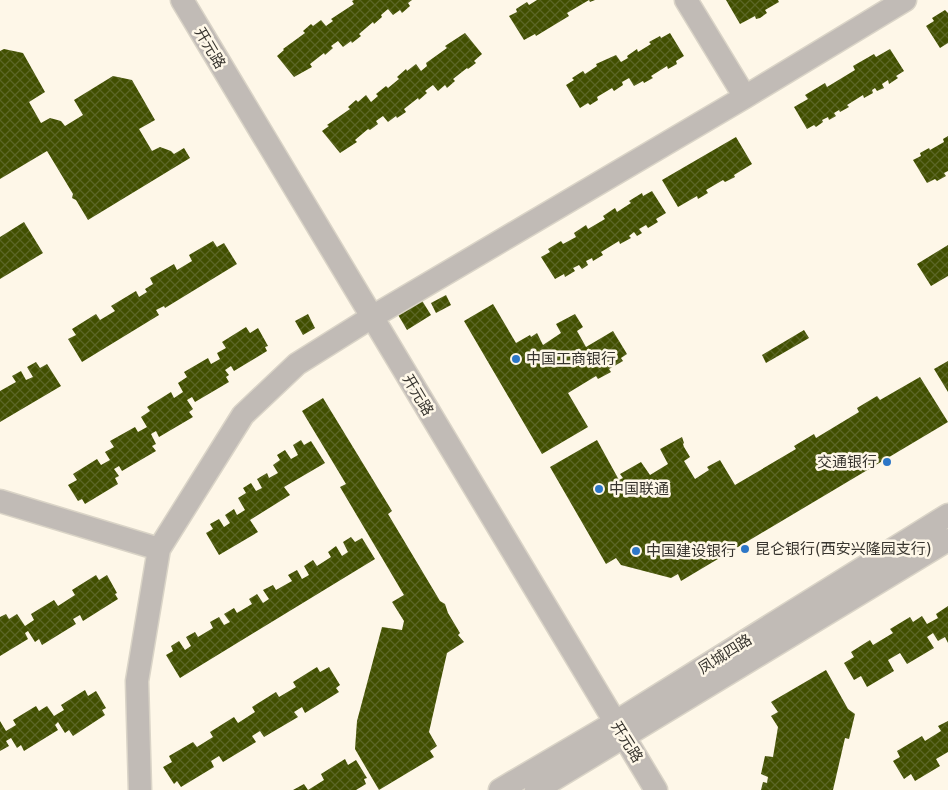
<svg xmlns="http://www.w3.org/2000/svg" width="948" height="790" font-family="'DejaVu Sans','Noto Sans SC',sans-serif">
	<defs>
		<pattern id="building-cross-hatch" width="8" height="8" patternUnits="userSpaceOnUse" patternTransform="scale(1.25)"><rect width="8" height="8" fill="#414f00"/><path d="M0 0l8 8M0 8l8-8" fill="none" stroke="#5b6626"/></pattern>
	</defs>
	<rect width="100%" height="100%" fill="#fef7e8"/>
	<!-- building -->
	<path fill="url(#building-cross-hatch)" d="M354 0H412L408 3 410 6 402 13 400 10 393 15 388 9 381 15 382 17 374 24 373 22 359 34 361 36 352 43 351 41 343 47 338 41 331 46 333 48 325 55 324 53 310 64 312 67 294 77 277 56 284 50 283 49 305 33 303 31 311 24 313 26 321 20 326 26 333 21 331 19 354 4 352 1Z
		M537 0H595L590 2 589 0 567 13 569 16 536 36 535 34 524 40 509 16 517 12 516 9 527 2 529 5Z
		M726 0H778L779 2 765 10 767 13 760 18 756 19 755 16 740 24Z
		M945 10 948 13V43L940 48 926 26 934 21 932 18Z
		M465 33 482 54 474 61 476 63 468 69 467 68 453 79 455 81 447 88 445 85 438 91 433 85 425 91 427 93 419 100 418 98 404 109 406 112 397 118 396 116 388 122 383 116 376 121 378 124 370 130 368 129 355 140 357 142 340 153 322 131 329 126 327 125 350 109 348 107 356 100 358 102 366 95 371 102 378 96 376 94 386 86 388 88 399 79 397 77 406 69 407 71 416 64 421 71 427 66 426 63 447 48 445 46Z
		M670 33 684 56 676 61 677 64 668 69 667 66 651 76 653 78 644 83 643 81 634 86 629 78 622 82 623 85 614 91 612 88 597 97 598 100 590 105 588 103 580 108 566 85 574 80 572 78 583 71 585 74 597 66 596 64 616 55 621 62 628 58 627 56 637 49 638 52 651 44 649 42 660 36 661 38Z
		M4 49 23 53 45 92 29 102 41 123 50 118 61 121 65 126 83 115 74 100 113 76 132 80 155 120 139 129 152 151 160 147 171 151 174 154 184 148 190 158 88 220 76 200 72 198 73 194 47 151 0 179V51Z
		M890 49 904 71 896 76 898 78 889 84 888 80 882 84 884 88 877 91 875 88 872 90 873 93 864 98 863 95 847 105 849 107 840 112 839 110 834 113 836 116 829 120 828 117 822 120 823 122 816 127 814 125 807 129 794 107 808 99 805 95 825 83 827 87 855 70 853 66 874 54 876 57Z
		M948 136V171L944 173 946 176 937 181 935 179 927 183 913 160 921 156 920 153 929 148 930 150 944 142 943 139Z
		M736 137 752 164 734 175 735 177 725 182 723 180 706 190 708 193 698 199 697 196 678 207 662 180Z
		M652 191 666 213 656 219 658 222 648 228 646 225 639 229 642 233 637 236 634 232 629 236 631 238 620 244 619 241 601 252 603 255 593 261 592 258 586 261 588 265 582 269 579 265 573 268 575 271 565 277 564 274 555 279 541 257 550 252 548 249 561 241 563 244 576 237 574 233 586 225 588 229 605 219 603 216 615 208 617 212 631 203 629 201 642 193 643 196Z
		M24 222 43 253 0 279V237Z
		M213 241 217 247 224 243 237 264 165 308 164 306 156 310 159 315 82 362 68 339 76 335 72 329 96 314 100 320 115 311 111 306 136 291 139 297 147 292 145 289 153 284 150 278 174 264 177 270 192 261 189 255Z
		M948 245V276L931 286 917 264Z
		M446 295 451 305 436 313 431 303Z
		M421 299 431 315 407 330 397 313Z
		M493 304 516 343 530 335 531 337 537 333 543 345 561 333 556 324 575 314 583 327 577 331 586 347 613 331 627 354 621 358 623 361 609 369 611 372 598 379 596 376 568 393 588 427 542 454 464 321Z
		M308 314 315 328 303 335 295 321Z
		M246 327 250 333 258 328 268 346 265 347 267 351 234 371 231 366 225 370 229 375 226 377 229 382 195 402 192 397 187 400 193 409 189 412 193 417 159 437 156 431 151 434 156 444 152 446 156 451 122 471 119 466 114 469 119 476 115 478 118 484 85 504 82 499 78 501 68 485 77 480 73 474 97 459 101 465 110 460 105 452 114 447 110 441 135 427 138 432 147 427 141 417 150 411 147 407 171 392 174 398 183 392 178 383 187 377 184 372 208 358 211 364 220 359 217 353 226 348 222 342Z
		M804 330 809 338 766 363 762 355Z
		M948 361V392L934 369Z
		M36 362 40 368 47 364 61 386 0 422V391L16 382 12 376 21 371 26 380 33 377 27 367Z
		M920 377 948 422 681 581 678 574 671 578 621 565 616 558 606 564 550 467 597 440 619 480 623 478 620 474 641 462 650 475 668 464 660 449 682 437 684 443 683 444 684 447 690 457 684 461 695 479 709 470 707 467 720 460 735 485 796 449 794 446 814 434 816 438 859 412 857 408 877 396 880 400Z
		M323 398 392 511 388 514 440 601 445 604 448 613 460 633 458 635 464 642 447 653 429 732 437 746 430 751 434 757 379 790 355 749 357 721 382 627 402 630 404 621 392 602 404 595 340 487 346 484 302 411Z
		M301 440 304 445 311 441 325 463 284 487 290 495 250 520 258 532 219 555 206 533 213 529 210 524 219 519 224 527 230 523 225 515 234 509 237 515 245 510 238 498 246 493 243 488 251 483 256 491 262 488 257 479 267 473 269 478 278 473 273 465 280 460 277 455 285 450 291 459 298 455 293 445Z
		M351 537 355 542 362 538 375 559 180 678 166 655 173 651 171 646 179 641 185 650 191 646 186 637 195 632 198 637 213 628 210 622 219 617 224 625 230 622 224 614 234 608 237 613 252 604 249 599 257 594 263 603 269 599 263 590 273 585 276 590 292 581 288 575 297 570 302 579 309 575 304 566 313 560 317 566 331 557 328 552 336 546 342 556 348 552 343 542Z
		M96 575 99 580 107 575 117 593 115 594 118 599 83 621 80 615 73 619 76 624 42 645 39 639 35 642 28 631 25 633 28 639 0 656V617L6 614 9 619 17 614 25 626 34 620 31 614 54 600 58 606 75 595 72 590Z
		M948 606V643L945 637 938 641 933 633 927 637 934 648 907 664 900 653 888 660 894 671 867 687 861 676 854 680 844 663 854 657 851 652 870 640 873 645 893 633 890 629 910 617 913 622 922 616 927 624 938 618 936 614Z
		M317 667 320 672 329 667 340 685 336 688 339 692 305 713 302 707 294 712 298 717 264 737 260 731 252 736 256 742 223 762 219 756 211 761 214 767 181 787 177 781 174 784 163 767 172 762 169 756 193 742 197 747 213 737 210 732 234 717 238 723 255 712 252 707 276 692 279 697 296 687 293 682Z
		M826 670 848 709 855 714 849 739 845 738 833 790H761L763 782 767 783 768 777 761 774 765 756 773 757 778 727 771 716 778 712 771 702Z
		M85 690 88 696 96 691 106 708 102 710 105 715 73 736 69 730 65 733 58 722 55 725 58 730 24 751 21 745 17 748 11 738 6 741 9 746 0 751V721L6 731 16 725 13 720 36 706 39 711 47 706 54 716 64 710 61 705Z
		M948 721V752L936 759 940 766 915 781 911 774 904 779 893 761 900 757 897 751 922 736 925 741 941 731 938 726Z
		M345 759 348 765 356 760 367 778 364 779 366 784 356 790H293L304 784 308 790 324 780 321 774Z"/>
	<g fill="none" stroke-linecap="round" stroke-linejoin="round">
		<defs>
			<path id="minor" d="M182 0 656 790
				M686 0 745 97
				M0 501 159 549
				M140 790 137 681 159 549 243 415 297 364 372 317 745 97 905 0
				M500 790 614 723 948 515
				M536 790 948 540"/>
		</defs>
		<!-- minor casing -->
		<use href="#minor" stroke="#dad4c7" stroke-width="25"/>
		<!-- minor -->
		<use href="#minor" stroke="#c1bbb6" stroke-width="22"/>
	</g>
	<!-- markers -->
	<g fill="#2d77c7" stroke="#fef7e8" stroke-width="2">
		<circle cx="516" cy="359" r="5"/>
		<circle cx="887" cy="462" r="5"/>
		<circle cx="599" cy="489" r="5"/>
		<circle cx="745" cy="549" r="5"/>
		<circle cx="636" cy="551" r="5"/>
	</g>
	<g text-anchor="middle" stroke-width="5" stroke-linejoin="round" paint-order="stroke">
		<!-- street labels -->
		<g font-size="15" fill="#37342e" stroke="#fef7e8">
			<text transform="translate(210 48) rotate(59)" y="5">开元路</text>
			<text transform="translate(418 395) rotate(59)" y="5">开元路</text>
			<text transform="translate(725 654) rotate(-32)" y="5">凤城四路</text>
			<text transform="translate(627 742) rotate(58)" y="5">开元路</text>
		</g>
		<!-- poi labels -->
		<g font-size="15" fill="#37342e" stroke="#fef7e8" text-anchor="start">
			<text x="526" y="364">中国工商银行</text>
			<text x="877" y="467" text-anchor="end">交通银行</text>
			<text x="609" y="494">中国联通</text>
			<text x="755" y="554">昆仑银行(西安兴隆园支行)</text>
			<text x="646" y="556">中国建设银行</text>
		</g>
	</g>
</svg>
